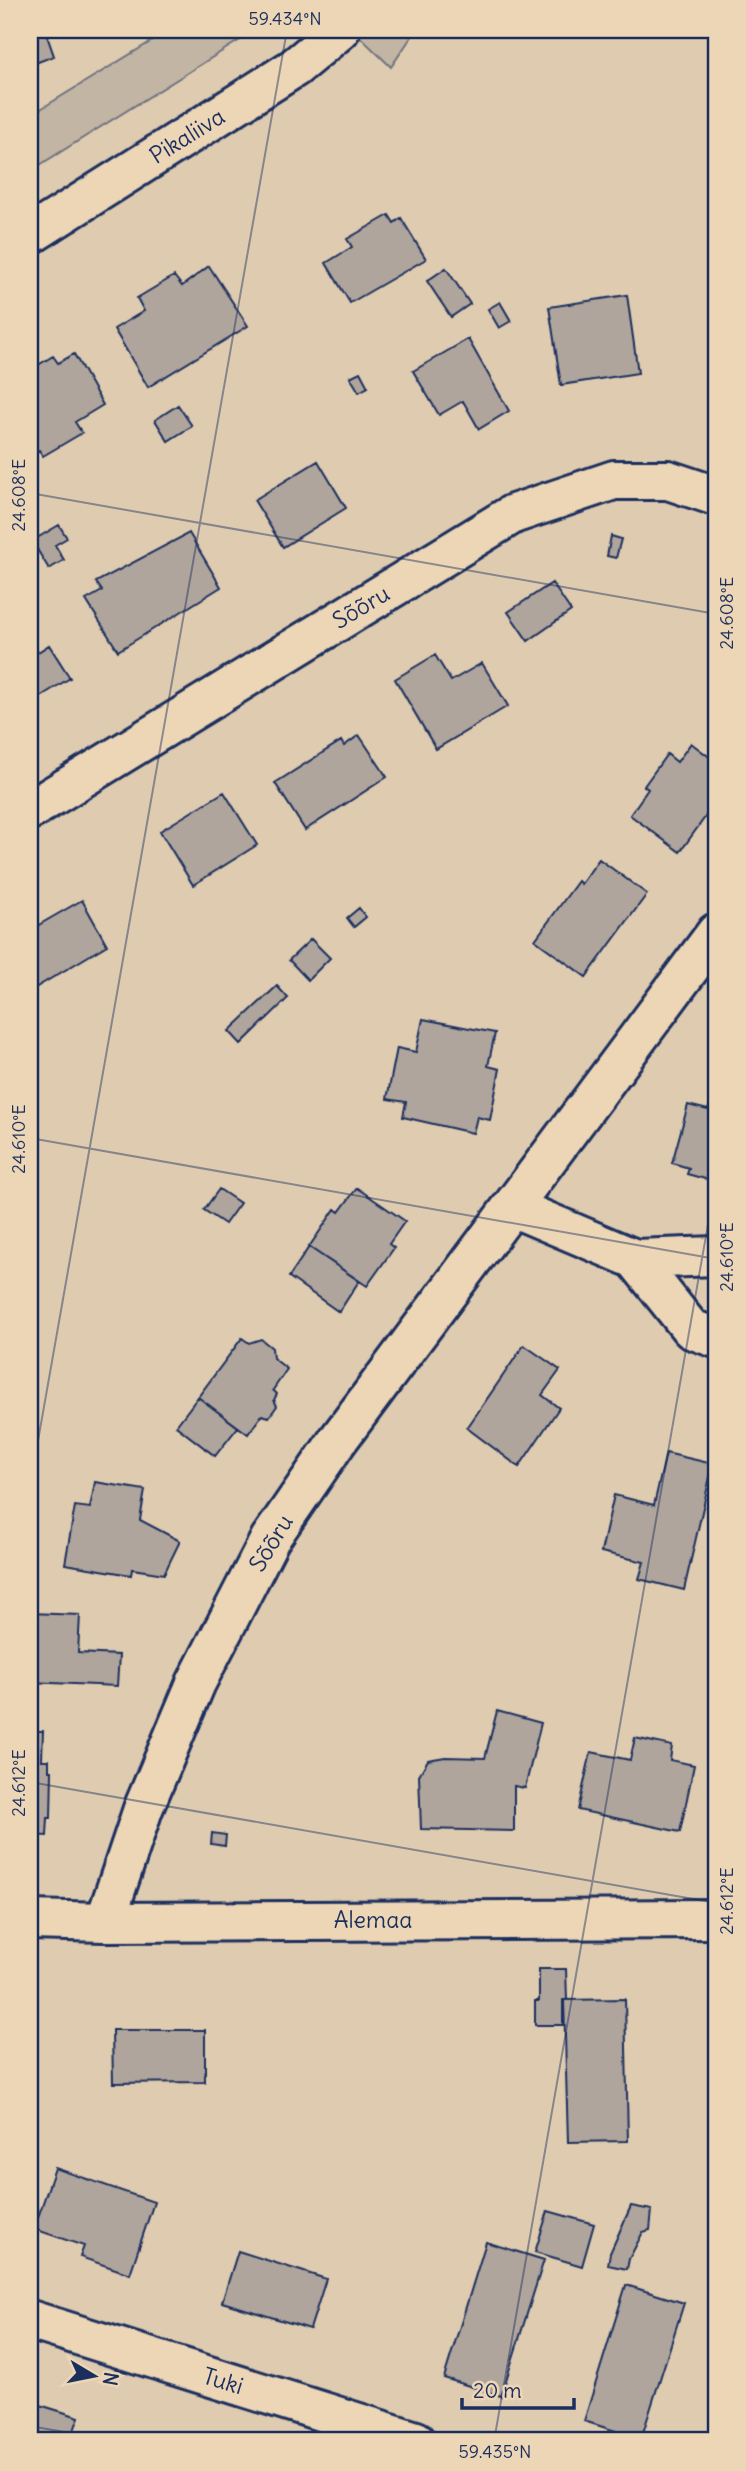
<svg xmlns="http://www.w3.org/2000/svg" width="746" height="2471" font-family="Delius,sans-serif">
	<rect width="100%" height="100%" fill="#dfccb0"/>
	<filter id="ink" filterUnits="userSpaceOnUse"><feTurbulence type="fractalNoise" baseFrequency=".0143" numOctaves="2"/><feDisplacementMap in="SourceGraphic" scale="14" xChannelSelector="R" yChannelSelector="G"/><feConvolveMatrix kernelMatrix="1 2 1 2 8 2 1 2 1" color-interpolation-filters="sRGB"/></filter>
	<g filter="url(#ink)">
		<!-- green -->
		<path fill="#c2b5a3" stroke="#6e7280" stroke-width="2" d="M170 30H256L30 171V112L34 113Z
			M360 30H416L391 67 357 34Z"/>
		<!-- building -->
		<path fill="#afa59c" stroke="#1b2f5e" stroke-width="2" d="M30 30H45L54 56 30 65Z
			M389 215 394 223 401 218 426 259 350 303 326 263 352 247 347 239Z
			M209 266 248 326 148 387 114 329 144 311 137 298 174 276 182 286Z
			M446 268 470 304 451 317 427 281Z
			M627 295 638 373 561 385 549 307Z
			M500 302 511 321 499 328 488 309Z
			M468 339 509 411 479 429 463 401 439 415 413 371Z
			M74 354 103 405 75 422 82 433 43 456 39 450 30 455V370L53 356 58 363Z
			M360 372 368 387 359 392 350 377Z
			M178 405 192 426 168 441 155 420Z
			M318 461 346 508 283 547 254 500Z
			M59 525 67 538 55 545 64 560 49 569 32 541Z
			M189 533 221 587 118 651 86 600 102 591 96 582Z
			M611 536 621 539 616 558 607 556Z
			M552 583 571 611 528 641 508 612Z
			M30 639 38 652 49 645 70 678 30 703Z
			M435 655 451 681 482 663 508 706 436 749 395 679Z
			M359 735 387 777 305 830 275 783 341 741 344 746Z
			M691 743 716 762V802L680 852 630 815 648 789 644 786 667 754 677 762Z
			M224 792 257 845 193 885 160 831Z
			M599 859 647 894 586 977 535 940 578 881 581 884Z
			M82 900 107 945 30 991V930Z
			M359 908 366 917 354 927 347 918Z
			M311 939 330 958 308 980 289 960Z
			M277 986 288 998 241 1044 229 1031Z
			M423 1019 495 1033 488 1066 500 1069 490 1120 477 1117 473 1133 403 1117 406 1102 387 1099 397 1048 416 1052Z
			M688 1105 708 1110 710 1105 716 1106V1182L687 1174 689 1168 672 1163Z
			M357 1188 405 1221 389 1244 394 1248 367 1286 309 1247 335 1209 339 1212Z
			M219 1189 240 1203 225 1224 204 1210Z
			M309 1247 359 1281 339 1312 289 1277Z
			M242 1338 249 1343 261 1339 272 1348 273 1358 287 1369 273 1390 277 1394 274 1400 277 1406 269 1417 262 1415 248 1434 198 1397Z
			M524 1345 560 1370 542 1395 559 1408 519 1467 467 1428Z
			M198 1397 238 1427 215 1456 176 1426Z
			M666 1453 713 1464 684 1590 639 1579 644 1562 601 1552 614 1495 654 1505Z
			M95 1482 145 1490 140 1520 180 1541 164 1574 132 1569 131 1575 65 1564 75 1506 90 1508Z
			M30 1613 80 1615 78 1653 119 1655 117 1686 30 1682Z
			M497 1711 541 1723 525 1788 514 1786V1831L421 1829 419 1775 428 1760 445 1757 485 1758Z
			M30 1731H43L42 1760H49V1771H52L51 1818H48L47 1836 30 1835Z
			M635 1738 672 1746 670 1760 694 1765 680 1832 578 1810 591 1752 630 1760Z
			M212 1833 226 1835 225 1846 211 1844Z
			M539 1969H566L567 2000H563V2025H535V2001H539Z
			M625 1999 628 2141 568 2142 564 2000Z
			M112 2030H205V2082L113 2083Z
			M55 2168 154 2202 130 2274 80 2257 84 2246 34 2229Z
			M631 2206 652 2210 650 2230 643 2232 629 2259 627 2269 608 2265 610 2253Z
			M548 2211 594 2224 582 2266 535 2252Z
			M486 2242 544 2260 501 2396 444 2378Z
			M238 2251 326 2279 310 2329 222 2302Z
			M626 2285 684 2303 641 2439 584 2421Z
			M30 2402 79 2417 70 2441H30Z"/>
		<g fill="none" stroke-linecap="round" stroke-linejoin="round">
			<defs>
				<path id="minor" d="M30 235 294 68 340 30
					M30 810 513 514 614 480H668L716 496
					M512 1207 635 1259 716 1256
					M635 1259 691 1329 716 1338
					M30 1920 105 1922 716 1919
					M105 1922 143 1809 196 1683 270 1539 338 1440 716 933
					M30 2320 416 2441"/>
			</defs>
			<!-- minor casing -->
			<use href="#minor" stroke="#1b2f5e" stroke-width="44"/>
			<!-- minor -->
			<use href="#minor" stroke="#ecd6b5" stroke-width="38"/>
		</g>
	</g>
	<!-- ticks -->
	<path fill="none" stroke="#1b2f5e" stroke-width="2" stroke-opacity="0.45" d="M30 493 716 614M30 1138 716 1259M30 1486 287 30M30 1782 716 1903M30 2426 116 2441M494 2441 716 1179"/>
	<g text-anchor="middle" stroke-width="7" stroke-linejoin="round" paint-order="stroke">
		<!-- street labels -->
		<g font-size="23" fill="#1b2f5e" stroke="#ecd6b5">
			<text transform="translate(187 136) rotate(-32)" y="8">Pikaliiva</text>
			<text transform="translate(361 607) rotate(-31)" y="8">Sõõru</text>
			<text transform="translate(271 1543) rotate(-59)" y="8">Sõõru</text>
			<text x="373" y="1928">Alemaa</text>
			<text transform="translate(223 2381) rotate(17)" y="8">Tuki</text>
		</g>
	</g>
	<!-- margin -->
	<rect width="746" height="2471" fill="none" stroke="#ecd6b5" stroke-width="77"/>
	<!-- north arrow -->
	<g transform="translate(94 2376) rotate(100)" stroke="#ecd6b5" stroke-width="5" paint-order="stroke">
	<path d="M0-5L12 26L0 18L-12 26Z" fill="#1b2f5e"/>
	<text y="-10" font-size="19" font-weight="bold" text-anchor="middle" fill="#1b2f5e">N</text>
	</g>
	<!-- scale -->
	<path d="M462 2398v10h112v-10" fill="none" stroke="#1b2f5e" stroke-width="3.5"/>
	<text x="473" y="2398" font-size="21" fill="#1b2f5e" stroke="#ecd6b5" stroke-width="5" paint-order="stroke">20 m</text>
	<rect x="38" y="38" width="670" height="2394" fill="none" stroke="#1b2f5e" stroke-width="2.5"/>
	<g font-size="18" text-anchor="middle" fill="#1b2f5e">
		<text x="285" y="25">59.434°N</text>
		<text transform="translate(19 495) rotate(-90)" y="6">24.608°E</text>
		<text transform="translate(727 613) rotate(-90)" y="6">24.608°E</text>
		<text transform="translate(19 1139) rotate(-90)" y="6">24.610°E</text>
		<text transform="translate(727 1257) rotate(-90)" y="6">24.610°E</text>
		<text transform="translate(19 1783) rotate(-90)" y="6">24.612°E</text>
		<text transform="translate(727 1901) rotate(-90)" y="6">24.612°E</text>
		<text x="495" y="2458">59.435°N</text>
	</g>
</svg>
